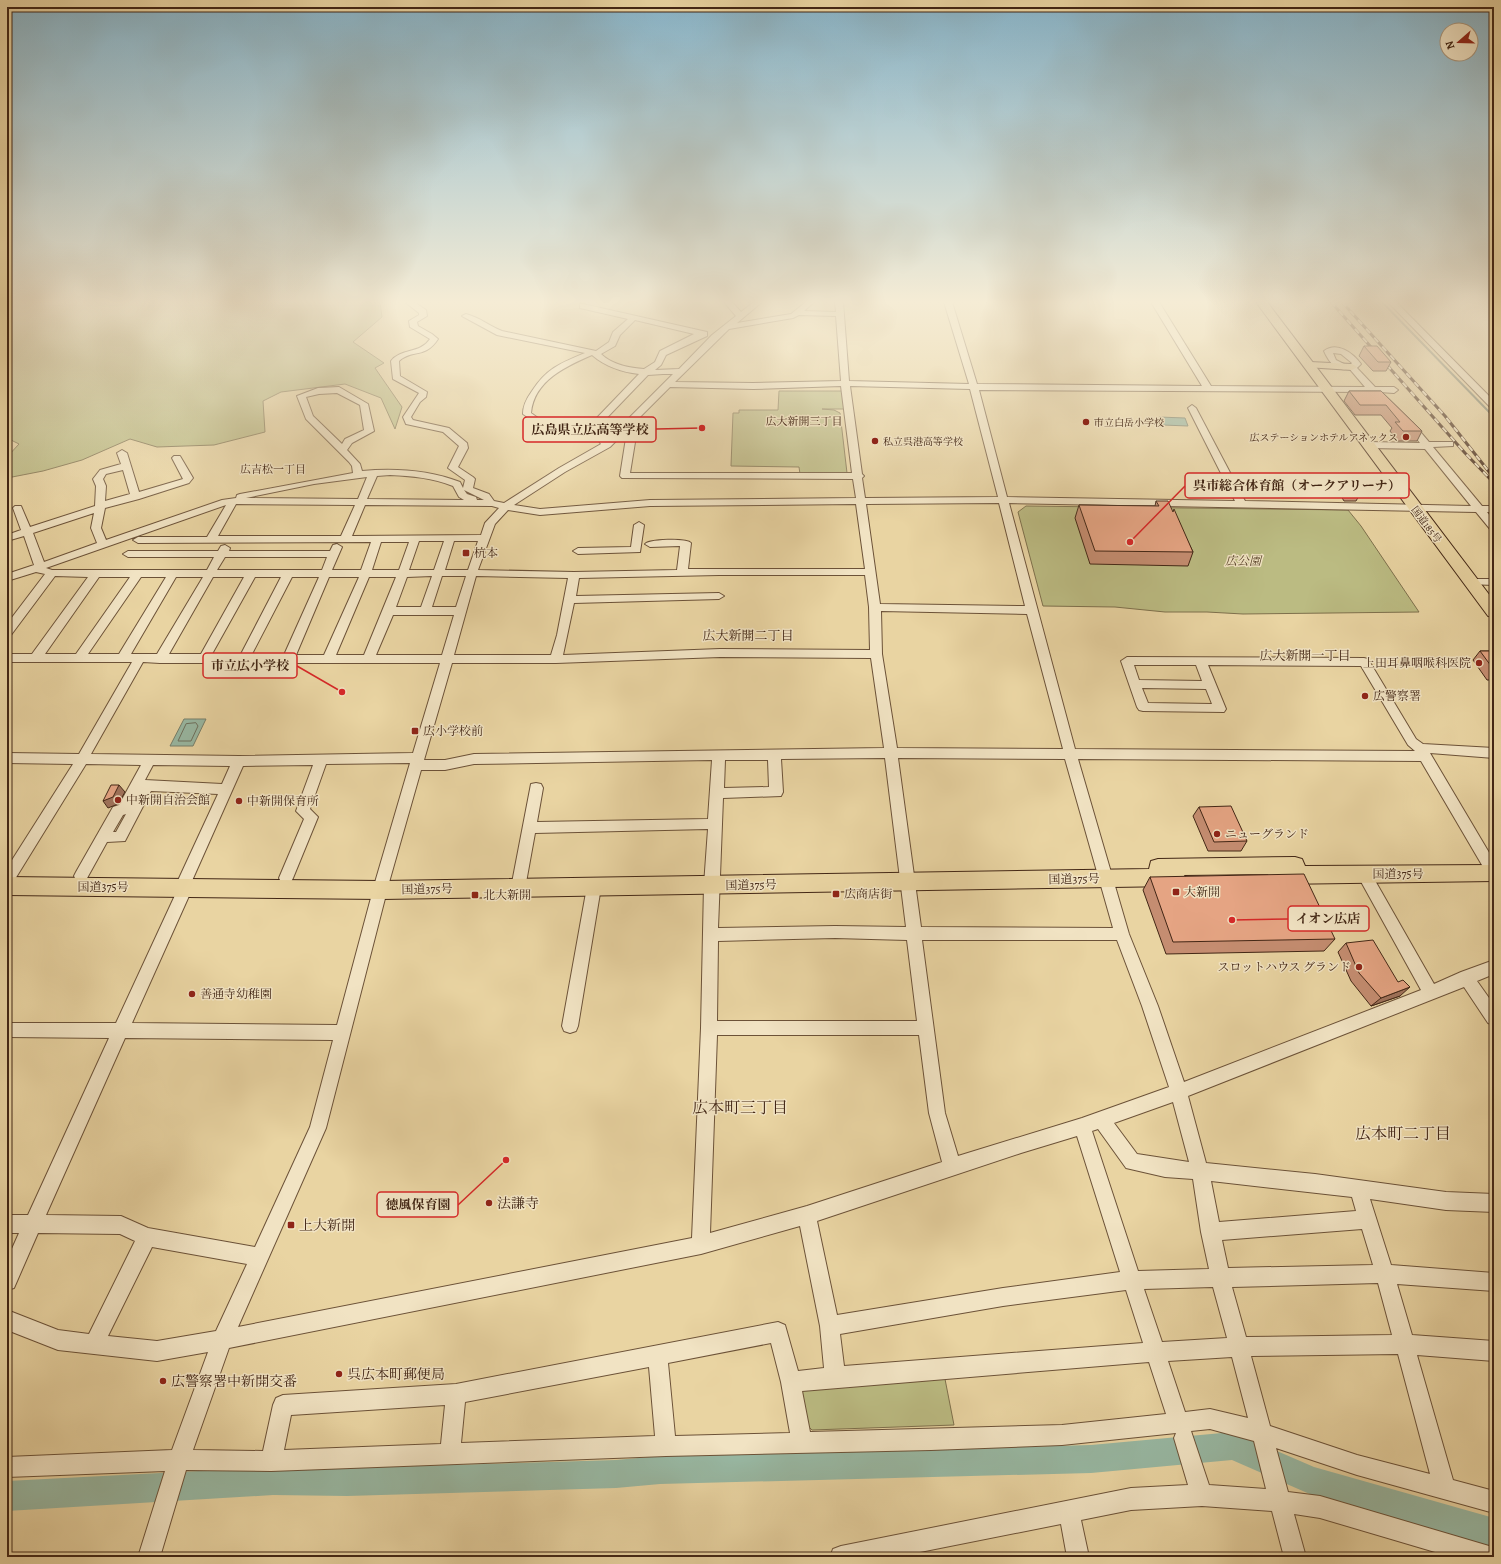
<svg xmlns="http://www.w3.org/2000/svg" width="1501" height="1564" font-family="Alegreya,'Noto Serif JP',serif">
	<rect width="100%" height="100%" fill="#e9d4a2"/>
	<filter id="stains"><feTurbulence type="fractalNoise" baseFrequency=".005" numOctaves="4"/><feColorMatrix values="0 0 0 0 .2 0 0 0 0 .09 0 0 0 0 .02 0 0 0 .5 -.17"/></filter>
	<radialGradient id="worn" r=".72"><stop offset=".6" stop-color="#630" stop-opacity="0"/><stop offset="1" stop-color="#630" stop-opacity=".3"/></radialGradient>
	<!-- green -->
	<path fill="#bbbb82" stroke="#7e704c" d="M7 302H380L382 317 353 342 384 363 375 368 402 407 395 429 381 398 345 384 281 392 263 401 265 432 214 445 157 447 130 439 82 460 43 471 7 478V457L19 444 7 438Z
		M779 391H842L844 409H822L834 410 840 413 847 473 800 474 799 467 731 466 733 413H739V410H778Z
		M1026 506 1348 510 1361 526 1419 612 1243 614 1207 612H1165L1115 607 1043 606 1018 512Z
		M944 1374 954 1425 812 1430 807 1425 800 1392 804 1385Z"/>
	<!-- water -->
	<path fill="#98b8a3" stroke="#767e6a" d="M1159 417 1185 418 1188 426 1163 425Z
		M184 719H206L193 746H170Z"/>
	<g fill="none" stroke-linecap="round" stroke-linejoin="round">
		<!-- shore -->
		<path stroke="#6d6f5c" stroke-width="1" d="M196 723 198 726 191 741H178L186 724Z"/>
		<!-- stream -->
		<path stroke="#767e6a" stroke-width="2" d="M1382 302 1494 417"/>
		<!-- river -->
		<path fill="#98b8a3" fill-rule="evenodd" d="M1233 1432 1314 1467 1494 1518V1548L1312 1495 1232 1460 1091 1473 660 1484 616 1488 347 1496 273 1495 7 1511V1481L273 1467 347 1468 616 1460 660 1456 1091 1445Z"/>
		<defs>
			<path id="minor" d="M405 302H414L426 310 427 316 417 322 418 326 432 334 438 339C425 359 412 349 399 361L400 376 427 392 426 397 420 402 411 417 413 420 449 428 467 443 468 448 458 467 473 477 475 479 473 488 489 494 494 501 504 503 559 468 601 444 590 429 536 423 523 414C523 405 527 398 532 391 547 368 561 363 585 353L497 335 462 316 466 314C481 318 489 326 502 331L596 351 609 342 613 332 628 319 580 308V304H583L707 332V336L666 355 661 365 655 370 679 369 712 335 736 316 724 302H732L741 312 754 302H762L737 323 791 314 806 302H814L804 311 836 312 835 302H843L849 381 969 384 944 302H952L977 384 1202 386 1151 302H1159L1211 386 1365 387 1348 367 1352 363 1341 354 1333 353 1336 360 1346 365V369C1335 371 1328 360 1324 351 1337 341 1353 353 1361 364L1357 368 1375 387H1394L1398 390 1394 393 1379 392 1375 396 1370 392 979 390 1007 497 1235 501 1188 408 1192 405 1196 408 1245 501 1471 506 1425 449 1368 448 1363 445 1368 442 1420 443 1405 424 1409 421 1412 422 1429 442H1453V446L1433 447 1482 506H1494V512H1487L1494 521V530L1490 529 1476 512 1009 503 1075 749 1415 751 1408 745 1361 666 1208 665 1226 709 1224 712 1143 711 1139 710 1137 707 1121 661 1127 657 1364 658 1368 659 1416 739 1423 744 1494 748V758L1430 753 1494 861V879L1489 877 1421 761 1078 759 1129 934 1158 1006 1184 1082 1421 990 1359 878 1357 874 1359 870 1364 868 1369 870 1434 984 1461 972 1494 960V974L1477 981 1494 1005V1025L1488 1023 1464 987 1188 1096 1206 1163 1315 1174 1446 1192 1494 1194V1212L1446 1210 1370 1199 1391 1265 1494 1273V1291L1397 1284 1412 1335 1494 1341V1361L1417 1355 1453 1480 1494 1491V1513L1357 1475 1276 1448 1288 1492 1320 1496 1489 1546 1494 1548V1557H1452L1320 1518 1294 1514 1306 1557H1284L1272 1511 1202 1506 1131 1510 1081 1520 1089 1557H1067L1061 1524 895 1557H830L833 1549 841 1546 1131 1488 1188 1485 1174 1438 1176 1433 1062 1445 931 1450 666 1456 271 1471 186 1470 160 1557H138L165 1471 7 1477V1457L172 1450 208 1352 157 1361 58 1350 7 1330V1310L58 1330 89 1334 135 1241 120 1234 38 1233 14 1288 7 1290V1260L19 1233H7V1215H28L109 1038 7 1037V1023H116L177 891 175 887 218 794 151 791 125 841 107 842 86 880 81 882 76 880 74 876 76 872 113 807 119 805 141 765 86 764 12 884 7 886V868L73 764 7 763V753L79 754 132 662H7V654H32L88 577 55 576 11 635 7 636V624L45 574 36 572 7 581V574L34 565 24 536 7 541V535L21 530 13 508 15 506H21L30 527 95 506 96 486 93 479 100 470 121 464 117 453 122 450 127 453 139 492 183 479 172 458 174 456H180L193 478 189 483 139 499 105 508 101 528 106 540 222 500 236 498 237 495 240 494 353 473 352 466 349 462 306 419 297 396 318 388 339 387 368 404 374 431 352 443 347 450 360 464 362 471C396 468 428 470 460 482L463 488 465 480 448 468 459 446 443 432 406 424 403 417 419 393 393 379 391 361C401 348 420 354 430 339L410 327 409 321 419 315V313ZM799 315 836 316 841 381 753 383 675 382 729 329 793 318ZM635 320 694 334 660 351 655 362 644 369C630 368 612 365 601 354L615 346 620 335ZM592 355C606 367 622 372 639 374L591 424 538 418 531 413C534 380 567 366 592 355ZM663 374H673L607 440 598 427 648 375ZM841 386 852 473H630L636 436 634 434 624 433 670 387 753 389ZM850 386 970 389 998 497 865 498 862 478 864 476 862 474ZM337 393 360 405 364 430 345 439 342 444 313 416 306 397 319 394ZM619 438H626L620 476 622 478 853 479 856 498 650 500 540 509 514 505 565 472 610 447ZM123 470 130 494 105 501 106 486 103 479 106 474ZM390 475C413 476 432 478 453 486L459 497 464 500 367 499 377 476ZM367 477 358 499 246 498 314 484ZM464 490 484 500H477L476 497 467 494ZM999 503 1025 606 880 604 866 504ZM236 504 355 505 341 536H218ZM856 504 865 569H688L691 543C687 538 649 539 645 544L650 547 680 546 677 570 574 572 478 570 495 524 508 510 540 515 650 506ZM226 505 207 537H138L133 540 138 543 371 542 361 570H332L342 547 337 544 333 545 330 551H229L230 548 225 545 221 546 218 551H128L123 554 128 557H214L207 570H52L46 568ZM365 505 492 506 499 508 485 523 481 535 352 536ZM94 513 91 528 97 543 44 562 33 533ZM419 541H444L434 570H409ZM454 541H478L468 570H445ZM381 542H409L399 570H372ZM225 557H327L322 570H217ZM719 575H865L869 607 870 650 720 649 563 655 574 603 719 599 724 596 719 593 576 596 579 578ZM432 576 421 607H396L407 577ZM442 576H466L456 607H432ZM476 576 568 578 557 635 551 655H454ZM99 577H130L76 654H45ZM141 577H166L119 654H88ZM176 577H203L157 654H131ZM213 577H244L201 654H169ZM255 577H281L241 654H212ZM292 577H319L284 655 252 654ZM329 577H359L324 655H296ZM369 577H396L364 655H336ZM881 611 1027 614 1063 749 897 748 882 654ZM393 615H454L442 655H376ZM720 657 871 658 884 748 474 754 445 760H424L452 663H556ZM143 662 160 663H440L413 753 239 756 91 754ZM1134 665H1196L1202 681 1139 680ZM1142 688 1206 689 1212 704 1148 703ZM885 758 906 927 835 926 718 928 723 798 781 796 783 792 781 759ZM898 758 1065 759 1113 928 921 927ZM712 760 708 819 537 822 543 788 541 784 536 783 531 784 511 888 513 892 518 894 523 892 525 888 535 833 708 829 704 885 701 1028 692 1238 238 1327 326 1128 390 879 421 770H445L474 764ZM725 760H768L769 787 724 788ZM410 763 376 879 337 1025 132 1023 193 887 191 883 243 766 313 765 296 811 304 819 279 878 281 882 286 884 291 882 293 878 318 817 310 809 326 764ZM153 765 230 766 222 784 145 780ZM126 814 116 832H113L123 815ZM835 938 907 940 917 1021H717L718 941ZM922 940H1117L1142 1006 1169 1087 1082 1118 958 1156 945 1113ZM717 1035H919L929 1113 942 1162 807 1206 710 1233ZM125 1038 333 1040 310 1127 255 1247 148 1228 121 1216 46 1215ZM1173 1102 1189 1162 1137 1154 1114 1123ZM1098 1129 1126 1168 1165 1177 1193 1179 1201 1232 1209 1269 1138 1271 1092 1131ZM1077 1136 1120 1272 1003 1288 837 1315 817 1221 1021 1153ZM1211 1181 1352 1197 1356 1211 1219 1222ZM800 1226 820 1326 824 1368 798 1371 785 1325 778 1322 456 1384 283 1395 276 1398 273 1405 263 1451 193 1450 229 1348 701 1254ZM1362 1229 1373 1265 1228 1268 1222 1240ZM152 1247 247 1264 216 1331 157 1341 108 1336ZM1378 1283 1392 1335 1246 1337 1232 1287ZM1213 1287 1227 1338 1162 1342 1144 1289ZM1126 1290 1143 1343 844 1366 840 1334 1003 1306ZM771 1343 781 1382 790 1433 675 1436 668 1363ZM1398 1354 1430 1474 1357 1455 1270 1426 1251 1356ZM1232 1357 1248 1418 1210 1409 1185 1412 1168 1361ZM1149 1362 1166 1414 1062 1425 810 1432 802 1391ZM649 1367 655 1436 461 1443 465 1402ZM445 1405 441 1444 284 1450 291 1415ZM1210 1429 1254 1441 1266 1489 1209 1485 1191 1431Z
				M1388 302H1396L1494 401V409L1491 408Z
				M639 522 644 525 640 552 578 554 573 551 578 548 631 547 634 525Z
				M1471 579H1494V585L1467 584 1466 582Z
				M594 881 599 883 601 887 578 1026 576 1031 570 1033 564 1031 562 1026 587 887 589 883Z"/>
			<path id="major" d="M1310 362 1352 364 1357 367 1352 370 1306 367 1305 365Z"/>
			<path id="highway" d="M1256 302H1267L1494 601V617L1488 616Z
				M1295 857 1302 859 1305 866 1494 865V881L1278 884 1271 881 1268 874 1184 875 1185 877 1182 883 1175 886 382 899 7 895V877L382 881 1149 869 1151 861 1158 859Z"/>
		</defs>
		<!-- minor casing -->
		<use href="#minor" stroke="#6c5238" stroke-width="2"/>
		<!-- major casing -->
		<use href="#major" stroke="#422615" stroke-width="2"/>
		<!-- highway casing -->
		<use href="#highway" stroke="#422615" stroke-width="2"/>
		<!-- minor -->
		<use href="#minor" fill="#f1e3c3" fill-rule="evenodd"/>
		<!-- major -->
		<use href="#major" fill="#e9d4a2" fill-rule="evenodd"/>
		<!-- highway -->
		<use href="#highway" fill="#e9d4a2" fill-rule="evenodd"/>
		<defs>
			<path id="rail" d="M1331 302 1465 453 1494 483
				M1342 302 1445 416 1490 473"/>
		</defs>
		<!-- rail casing -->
		<use href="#rail" stroke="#422615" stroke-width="3"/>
		<!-- rail -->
		<use href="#rail" stroke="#f1e3c3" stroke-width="2" stroke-dasharray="6" stroke-linecap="butt"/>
	</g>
	<!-- wall -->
	<path fill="#c58d71" stroke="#422615" d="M1364 346 1391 362 1386 371H1373L1359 356Z
		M1349 391H1381L1422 431 1417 441H1397L1390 431 1392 428 1381 415H1355L1344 401Z
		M1340 481 1360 494 1356 501H1344L1336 488Z
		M1156 501 1173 512 1193 552 1188 566 1090 564 1075 518 1079 505 1155 506Z
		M1480 651H1494V680H1487L1473 660Z
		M1199 807 1247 841 1241 851H1208L1193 816Z
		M1150 877 1335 939 1324 951 1166 954 1143 890Z
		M1346 943 1400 996 1371 1006 1351 981 1338 952Z"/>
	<!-- shaded-wall -->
	<path fill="#a0735c" stroke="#422615" d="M119 785 125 792 118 804 108 808 103 801Z
		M1410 987 1400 996 1371 1006 1381 998Z"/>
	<!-- building -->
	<path fill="#e5a483" stroke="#422615" d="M1364 346H1377L1391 362H1378Z
		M1349 391H1381L1422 431H1403L1395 422H1400L1386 405H1360Z
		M1156 501H1168L1173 512 1174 509 1193 552 1095 551 1079 505 1159 506Z
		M1480 651H1494V670Z
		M111 785H119L113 797 103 801Z
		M1231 806 1247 841 1214 842 1199 807Z
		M1304 874 1335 939 1173 942 1150 877Z
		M1373 940 1398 982 1403 980 1410 987 1381 998 1359 973 1346 943Z"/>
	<!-- sky -->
	<linearGradient id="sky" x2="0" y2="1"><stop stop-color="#88b6cc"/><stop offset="0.58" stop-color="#f5ecd5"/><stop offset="1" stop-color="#f5ecd5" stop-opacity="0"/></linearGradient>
	<rect width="1501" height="521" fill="url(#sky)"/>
	<!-- markers -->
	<g fill="#8f2418" stroke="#f1e3c3" stroke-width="1.5">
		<circle cx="1086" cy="422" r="4"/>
		<circle cx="1406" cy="437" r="4"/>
		<circle cx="875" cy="441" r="4"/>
		<rect x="462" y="549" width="8" height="8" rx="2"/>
		<circle cx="1479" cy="663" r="4"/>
		<circle cx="1365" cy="696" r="4"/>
		<rect x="411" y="727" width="8" height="8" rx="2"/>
		<circle cx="118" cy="800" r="4"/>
		<circle cx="239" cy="801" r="4"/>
		<circle cx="1217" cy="834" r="4"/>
		<rect x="1172" y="888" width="8" height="8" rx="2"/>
		<rect x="832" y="890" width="8" height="8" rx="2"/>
		<rect x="471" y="891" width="8" height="8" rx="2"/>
		<circle cx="1359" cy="967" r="4"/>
		<circle cx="192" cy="994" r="4"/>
		<circle cx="489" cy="1203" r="4"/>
		<rect x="287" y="1221" width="8" height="8" rx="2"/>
		<circle cx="339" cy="1374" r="4"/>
		<circle cx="163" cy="1381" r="4"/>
	</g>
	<g text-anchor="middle" stroke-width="3" stroke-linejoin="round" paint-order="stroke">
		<!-- far-poi labels -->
		<g font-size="10" fill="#422615" stroke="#f1e3c3" text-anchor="start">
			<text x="1094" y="426">市立白岳小学校</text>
			<text x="1398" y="441" text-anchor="end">広ステーションホテルアネックス</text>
			<text x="883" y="445">私立呉港高等学校</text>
		</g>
		<!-- far-street labels -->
		<g font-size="10" fill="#422615" stroke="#f1e3c3">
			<text transform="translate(1427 524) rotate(53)" y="4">国道185号</text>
		</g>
		<!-- far-neighbourhood labels -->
		<g font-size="11" fill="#422615" stroke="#f1e3c3">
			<text x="804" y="425">広大新開三丁目</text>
			<text x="273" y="473">広吉松一丁目</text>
		</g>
		<!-- poi labels -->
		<g font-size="12" fill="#422615" stroke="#f1e3c3" text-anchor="start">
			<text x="474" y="557">杭本</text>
			<text x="1471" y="667" text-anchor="end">上田耳鼻咽喉科医院</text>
			<text x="1373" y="700">広警察署</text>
			<text x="423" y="735">広小学校前</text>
			<text x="126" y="804">中新開自治会館</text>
			<text x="247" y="805">中新開保育所</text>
			<text x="1225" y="838">ニューグランド</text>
			<text x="1184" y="896">大新開</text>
			<text x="844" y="898">広商店街</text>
			<text x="483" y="899">北大新開</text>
			<text x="1351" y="971" text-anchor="end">スロットハウス グランド</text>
			<text x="200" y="998">善通寺幼稚園</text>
		</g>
		<!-- park labels -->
		<g font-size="12" font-style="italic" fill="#5a442b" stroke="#f1e3c3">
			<text x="1243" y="565">広公園</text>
		</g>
		<!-- street labels -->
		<g font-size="12" fill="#422615" stroke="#f1e3c3">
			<text x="1398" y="878">国道375号</text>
			<text transform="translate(1074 879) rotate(-1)" y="4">国道375号</text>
			<text transform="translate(751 885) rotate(-1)" y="4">国道375号</text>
			<text x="103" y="891">国道375号</text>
			<text transform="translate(427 889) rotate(-1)" y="4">国道375号</text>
		</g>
		<!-- neighbourhood labels -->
		<g font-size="13" fill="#422615" stroke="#f1e3c3">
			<text x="748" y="640">広大新開二丁目</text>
			<text x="1305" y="660">広大新開一丁目</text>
		</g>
		<!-- near-poi labels -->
		<g font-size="14" fill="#422615" stroke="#f1e3c3" text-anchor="start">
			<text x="497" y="1208">法謙寺</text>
			<text x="299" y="1230">上大新開</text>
			<text x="347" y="1379">呉広本町郵便局</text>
			<text x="171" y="1386">広警察署中新開交番</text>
		</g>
		<!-- near-neighbourhood labels -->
		<g font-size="16" fill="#422615" stroke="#f1e3c3">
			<text x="740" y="1113">広本町三丁目</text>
			<text x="1403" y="1139">広本町二丁目</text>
		</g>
	</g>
	<!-- callouts -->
	<path fill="none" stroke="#d62828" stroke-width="1.5" d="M702 428L656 429M1130 542L1185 486M342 692L297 666M1232 920L1288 919M506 1160L458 1205"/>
	<g fill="#d62828" stroke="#f1e3c3" stroke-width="1.5">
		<circle cx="702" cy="428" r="4"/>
		<circle cx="1130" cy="542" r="4"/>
		<circle cx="342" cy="692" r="4"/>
		<circle cx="1232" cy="920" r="4"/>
		<circle cx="506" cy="1160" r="4"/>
	</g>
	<g fill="#f1e3c3" stroke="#d62828" stroke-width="1.5">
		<rect x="523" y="417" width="133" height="25" rx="4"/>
		<rect x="1185" y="473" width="224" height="25" rx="4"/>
		<rect x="203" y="653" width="94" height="25" rx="4"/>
		<rect x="1288" y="906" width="81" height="25" rx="4"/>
		<rect x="377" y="1192" width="81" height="25" rx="4"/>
	</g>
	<g font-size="13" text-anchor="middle" font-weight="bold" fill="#422615">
		<text x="590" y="434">広島県立広高等学校</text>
		<text x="1297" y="490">呉市総合体育館（オークアリーナ）</text>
		<text x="250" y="670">市立広小学校</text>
		<text x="1328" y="923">イオン広店</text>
		<text x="418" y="1209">徳風保育園</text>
	</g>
	<!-- margin -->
	<rect width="1501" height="1564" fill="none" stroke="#e9d4a2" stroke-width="24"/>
	<rect x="8" y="8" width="1485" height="1548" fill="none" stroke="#422615" stroke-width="2"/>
	<rect x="12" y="12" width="1477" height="1540" fill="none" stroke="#422615"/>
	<!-- north arrow -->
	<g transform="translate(1459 42) rotate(250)"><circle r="19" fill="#f1e3c3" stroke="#ab977d"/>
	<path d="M0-3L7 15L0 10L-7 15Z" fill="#8f2418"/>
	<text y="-6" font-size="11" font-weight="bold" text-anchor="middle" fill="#422615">N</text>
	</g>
	<rect width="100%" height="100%" filter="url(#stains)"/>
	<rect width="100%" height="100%" fill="url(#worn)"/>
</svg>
